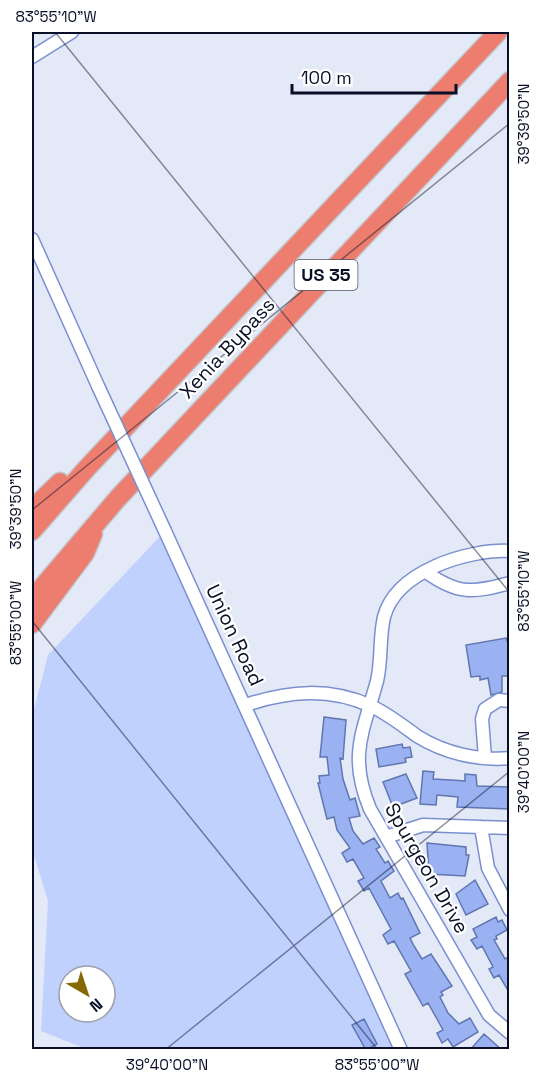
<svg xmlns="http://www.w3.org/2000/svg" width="541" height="1081" font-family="'Space Grotesk',sans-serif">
	<rect width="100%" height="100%" fill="#e4e9f7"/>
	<!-- green -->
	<path fill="#c1d1fd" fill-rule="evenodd" d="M165 531 402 1049H86L41 1031 48 901 32 849V717L48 655ZM69 976H105V1012H69Z"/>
	<!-- building -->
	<path fill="#9ab2f2" stroke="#6076b1" stroke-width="1.5" d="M506 638 510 649V676H502V692L491 695 488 678 480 680V676L471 677 466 645Z
		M324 717 346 720 343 759 340 758 343 779 350 800 355 798 360 816 349 818 353 831 363 844 374 838 380 847 376 849 385 863 388 861 394 871 381 881 390 898 398 893 401 899 403 898 420 933 410 938 414 946 422 959 431 954 452 986 441 992 443 995 440 997 448 1013 459 1024 470 1018 478 1032 453 1047 448 1039 442 1043 437 1033 443 1030 437 1019 428 1003 423 1006 405 974 411 971 394 941 388 944 383 935 391 929 369 888 364 891 358 881 364 878 353 859 347 862 342 853 350 848 337 830 334 817 327 819 318 783H320L319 776 329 775 327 757H320Z
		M402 744 403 748 410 747 412 757 405 758 406 762 402 763 379 767 376 749Z
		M423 771 434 772 433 779 451 780 465 781V774L476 775 477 786 510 787V809L457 807 458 797 437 795 436 805 420 804Z
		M406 774 417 798 393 807 383 782Z
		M427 843 466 847V855H469L465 876 429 874Z
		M475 880 488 904 466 915 456 894Z
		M496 917 498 922 502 920 507 930 496 936 497 939 494 940 505 959 510 956V994L499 975 494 978 489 969 493 967 482 946 477 949 471 940 477 937 473 929Z
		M364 1019 377 1044 366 1050 352 1025Z
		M484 1034 502 1050H470Z"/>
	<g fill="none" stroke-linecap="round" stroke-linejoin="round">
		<defs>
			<path id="minor" d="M32 57 72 32
				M32 239 98 386
				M165 531 401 1050
				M510 551C468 549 396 571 384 617 379 638 382 660 377 681 363 732 348 756 370 809L489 1015 510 1033
				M426 572C458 595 473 593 510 583
				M246 705C288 691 329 687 371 706 388 714 402 725 417 736 444 753 478 761 510 758
				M485 758 482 719 485 709 499 700 510 701
				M481 827 488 868 510 910
				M386 837 423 825 510 828"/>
			<path id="highway" d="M32 509 60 482
				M32 531 87 468 498 32
				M32 599 118 498 510 81
				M32 624 85 553 93 534"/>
		</defs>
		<!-- minor casing -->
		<use href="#minor" stroke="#7a90ce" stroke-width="15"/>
		<!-- highway casing -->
		<use href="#highway" stroke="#c4c5cb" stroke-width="21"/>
		<!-- minor -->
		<use href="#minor" stroke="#fff" stroke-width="12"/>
		<!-- highway -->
		<use href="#highway" stroke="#ec7d6f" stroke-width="18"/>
		<defs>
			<path id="minor-bridge" d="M98 386 165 531"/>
		</defs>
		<!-- minor-bridge casing -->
		<use href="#minor-bridge" stroke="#7a90ce" stroke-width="15" stroke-linecap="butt"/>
		<!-- minor-bridge -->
		<use href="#minor-bridge" stroke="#fff" stroke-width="12"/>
	</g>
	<!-- ticks -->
	<path fill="none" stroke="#080f26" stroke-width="1.5" stroke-opacity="0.45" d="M55 32 510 593M32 510 510 123M32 621 378 1050M165 1050 510 771"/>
	<g text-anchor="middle" stroke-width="4.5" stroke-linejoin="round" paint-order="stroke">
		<!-- shield labels -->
		<rect fill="#fff" stroke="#525767" stroke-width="1.5" x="294.5" y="260" width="63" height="30" rx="4.5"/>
		<g font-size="18" font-weight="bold" fill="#080f26">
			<text x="326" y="281">US 35</text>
		</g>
		<!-- street labels -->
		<g font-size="20" fill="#080f26" stroke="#fff">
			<text transform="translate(227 348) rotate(-47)" y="7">Xenia Bypass</text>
			<text transform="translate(235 635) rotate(65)" y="7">Union Road</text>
			<text transform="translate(427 868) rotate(60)" y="7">Spurgeon Drive</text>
		</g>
	</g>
	<!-- border -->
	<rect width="541" height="1081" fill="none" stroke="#ffffff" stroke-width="66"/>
	<!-- north arrow -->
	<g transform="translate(87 994) rotate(141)"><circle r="28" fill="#ffffff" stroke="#9c9fa8" stroke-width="1.5"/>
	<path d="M0-4.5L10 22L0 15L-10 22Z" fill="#876904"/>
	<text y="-9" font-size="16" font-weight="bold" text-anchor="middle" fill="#080f26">N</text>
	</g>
	<!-- scale -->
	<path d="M292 84v9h164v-9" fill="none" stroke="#080f26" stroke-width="3"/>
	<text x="301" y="84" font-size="18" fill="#080f26" stroke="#ffffff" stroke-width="4.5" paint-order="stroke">100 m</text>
	<rect x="33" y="33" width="475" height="1015" fill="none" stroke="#080f26" stroke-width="2"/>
	<g font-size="15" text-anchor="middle" fill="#080f26">
		<text x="56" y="22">83°55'10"W</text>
		<text transform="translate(524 124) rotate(-90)" y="5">39°39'50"N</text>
		<text transform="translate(16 509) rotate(-90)" y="5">39°39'50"N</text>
		<text transform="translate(524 591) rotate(-90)" y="5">83°55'10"W</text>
		<text transform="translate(16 623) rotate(-90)" y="5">83°55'00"W</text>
		<text transform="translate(524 772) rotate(-90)" y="5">39°40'00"N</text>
		<text x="167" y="1070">39°40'00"N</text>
		<text x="377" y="1070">83°55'00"W</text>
	</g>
</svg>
